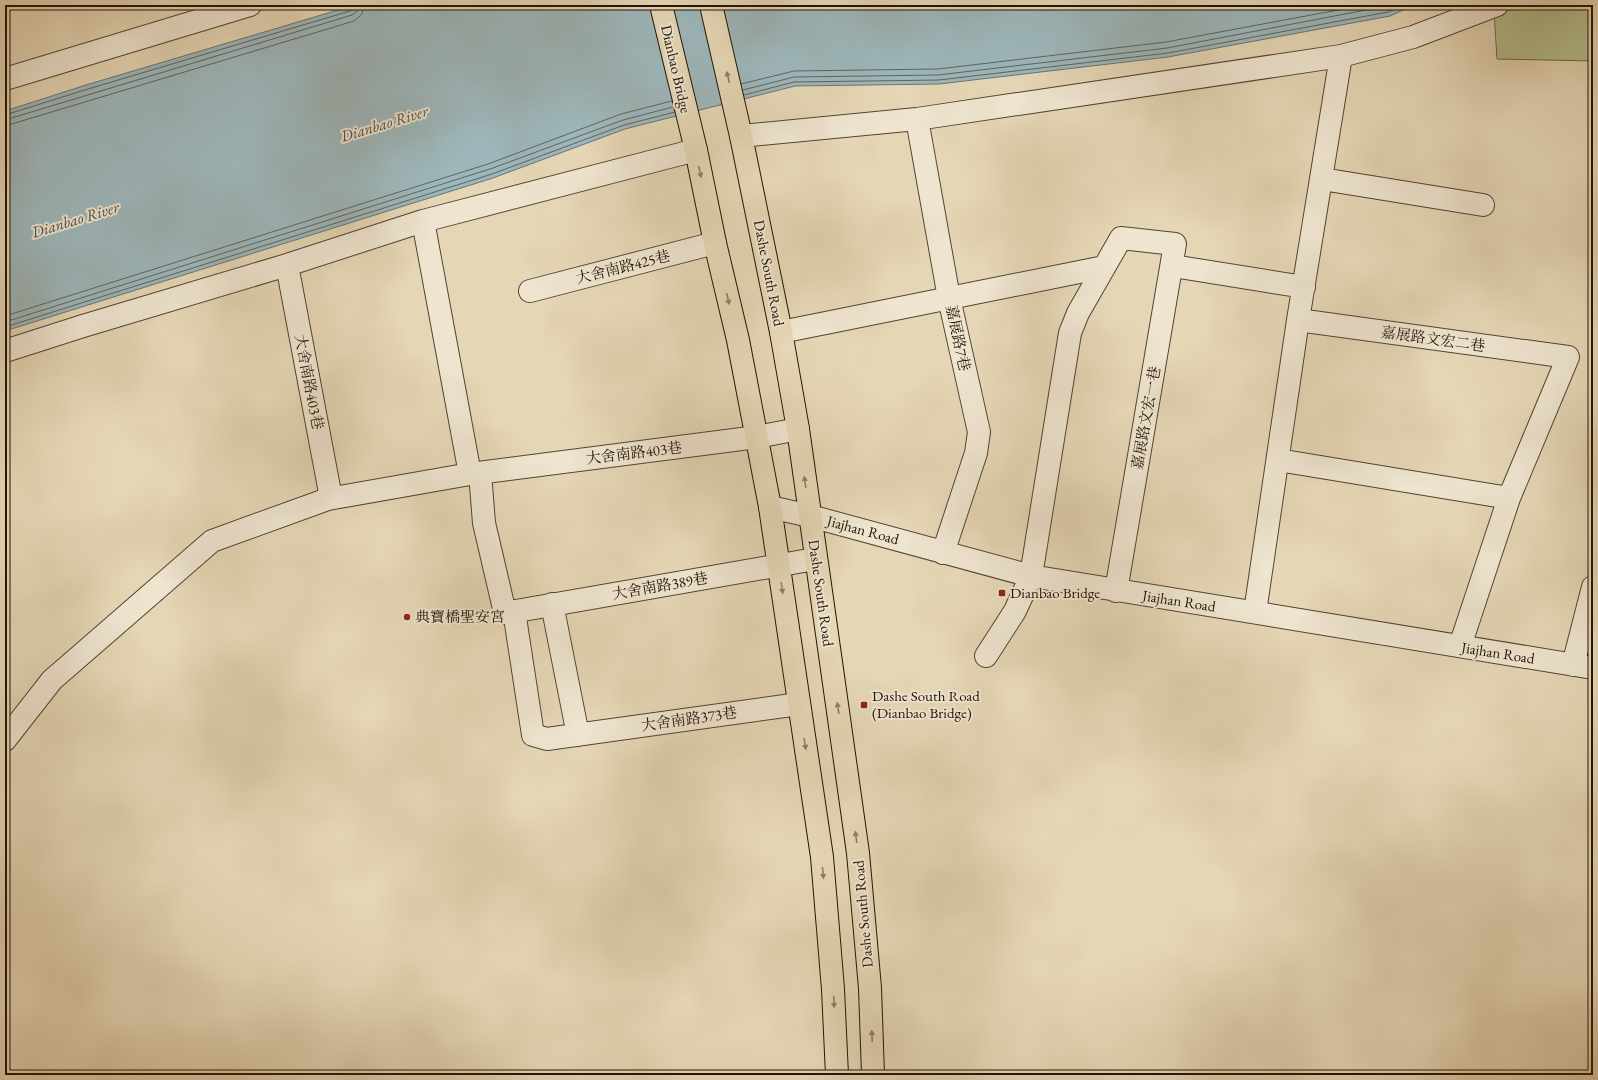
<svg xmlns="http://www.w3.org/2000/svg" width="1598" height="1080" font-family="'EB Garamond','Noto Serif TC',serif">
	<rect width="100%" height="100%" fill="#e5d6b5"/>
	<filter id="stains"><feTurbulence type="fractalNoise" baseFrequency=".005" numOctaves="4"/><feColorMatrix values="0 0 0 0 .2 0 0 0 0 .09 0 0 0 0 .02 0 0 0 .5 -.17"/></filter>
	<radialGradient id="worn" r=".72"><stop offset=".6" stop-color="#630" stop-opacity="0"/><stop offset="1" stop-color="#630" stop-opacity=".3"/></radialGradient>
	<!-- green -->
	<path fill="#b5be8d" stroke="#6a6849" d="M1508 5H1593V61L1497 59 1494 12Z"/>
	<!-- water -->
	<path fill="#9db6ba" stroke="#6b7572" d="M355 5H1414L1390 16 1168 57 939 84 795 86 625 129 493 178 5 331V111L86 85Z"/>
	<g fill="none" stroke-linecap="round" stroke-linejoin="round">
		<!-- shore -->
		<path stroke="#5e6460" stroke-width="1" d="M741 84 794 71 938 69 1166 42 1365 5
			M743 90 794 77 938 75 1167 48 1392 5
			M744 95 794 82 939 80 1168 53 1388 12 1404 5
			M5 115 88 89 350 11 353 9V5
			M5 120 352 15 357 11 358 5
			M5 126 354 21 362 14 364 5
			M5 316 488 164 621 114 672 101
			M5 322 490 169 623 120 673 107
			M5 327 492 174 624 125 675 112"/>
		<defs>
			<path id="minor" d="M5 79 250 5
				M917 119 949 298 979 432 976 453 943 553
				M741 136 917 119 1341 56 1413 37 1497 5
				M1322 179 1483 205
				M423 221 470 474
				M287 265 331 498
				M1173 266 1304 287
				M530 291 715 243
				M1298 320 1568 357 1509 498 1460 646
				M781 332 1104 267
				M5 351 83 326 287 265 423 221 696 150
				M1278 460 1509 498
				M480 473 484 523 505 613 815 559
				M770 507 810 516 1031 576 1593 668
				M552 604 578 735
				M514 611 533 735 547 739 799 704
				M1255 612 1298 320 1341 56
				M986 656 1015 611 1031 576 1070 333 1078 313 1121 238 1175 244 1116 591
				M1573 665 1593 587
				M5 740 52 680 212 541 328 499 470 474 757 437 798 429"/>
			<path id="major" d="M661 5 696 150 715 243 738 340 770 507 822 857 833 989 837 1075
				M711 5 741 136 781 332 798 429 858 853 870 988 873 1075"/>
		</defs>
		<!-- minor casing -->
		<use href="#minor" stroke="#514431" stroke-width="24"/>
		<!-- major casing -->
		<use href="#major" stroke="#201305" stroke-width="24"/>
		<!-- minor -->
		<use href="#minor" stroke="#eee4cf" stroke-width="22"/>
		<!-- major -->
		<use href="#major" stroke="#e5d6b5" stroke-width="22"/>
	</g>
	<!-- one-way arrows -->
	<defs><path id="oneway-solid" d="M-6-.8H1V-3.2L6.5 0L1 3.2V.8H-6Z"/></defs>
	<g fill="#8c7e66">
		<use href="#oneway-solid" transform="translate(728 77) rotate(-103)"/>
		<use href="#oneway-solid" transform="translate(700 172) rotate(78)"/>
		<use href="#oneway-solid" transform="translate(728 299) rotate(77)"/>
		<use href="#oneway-solid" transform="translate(805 482) rotate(-98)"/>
		<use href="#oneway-solid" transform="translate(782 588) rotate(82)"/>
		<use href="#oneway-solid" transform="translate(838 708) rotate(-99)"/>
		<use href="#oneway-solid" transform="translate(805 744) rotate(81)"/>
		<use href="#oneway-solid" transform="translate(856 837) rotate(-98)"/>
		<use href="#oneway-solid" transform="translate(823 873) rotate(85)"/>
		<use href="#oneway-solid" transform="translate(834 1002) rotate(87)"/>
		<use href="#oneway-solid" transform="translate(872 1036) rotate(-92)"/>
	</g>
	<!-- markers -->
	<g fill="#8f2418" stroke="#eee4cf" stroke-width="1.5">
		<rect x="998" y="589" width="8" height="8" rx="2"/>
		<circle cx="407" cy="617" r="4"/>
		<rect x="860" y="701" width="8" height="8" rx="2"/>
	</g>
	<g text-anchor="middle" stroke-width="4" stroke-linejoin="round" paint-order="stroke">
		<!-- street labels -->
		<g font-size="15" fill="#201305" stroke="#eee4cf">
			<text transform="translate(676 69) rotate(77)" y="5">Dianbao Bridge</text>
			<text transform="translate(623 267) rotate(-14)" y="5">大舍南路425巷</text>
			<text transform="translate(769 273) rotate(79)" y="5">Dashe South Road</text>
			<text transform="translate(958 338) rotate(78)" y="5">嘉展路7巷</text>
			<text transform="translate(1433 339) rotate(8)" y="5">嘉展路文宏二巷</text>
			<text transform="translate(309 382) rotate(79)" y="5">大舍南路403巷</text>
			<text transform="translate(1146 418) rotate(-80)" y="5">嘉展路文宏一巷</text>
			<text transform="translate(634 453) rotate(-7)" y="5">大舍南路403巷</text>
			<text transform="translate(863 530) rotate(15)" y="5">Jiajhan Road</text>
			<text transform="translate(660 586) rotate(-10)" y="5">大舍南路389巷</text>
			<text transform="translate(821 593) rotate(82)" y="5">Dashe South Road</text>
			<text transform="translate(1179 601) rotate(9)" y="5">Jiajhan Road</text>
			<text transform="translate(1498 653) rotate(9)" y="5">Jiajhan Road</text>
			<text transform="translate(689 719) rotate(-8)" y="5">大舍南路373巷</text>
			<text transform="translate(863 914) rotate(-95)" y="5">Dashe South Road</text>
		</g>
		<!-- poi labels -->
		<g font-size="15" fill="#201305" stroke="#eee4cf" text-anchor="start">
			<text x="1010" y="598">Dianbao Bridge</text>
			<text x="415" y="622">典寶橋聖安宮</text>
			<text x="872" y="701">Dashe South Road<tspan x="872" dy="17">(Dianbao Bridge)</tspan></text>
		</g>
		<!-- water labels -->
		<g font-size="16" font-style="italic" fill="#4c4c44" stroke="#eee4cf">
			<text transform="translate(384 123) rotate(-17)" y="6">Dianbao River</text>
			<text transform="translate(75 219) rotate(-17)" y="6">Dianbao River</text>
		</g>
	</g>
	<!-- margin -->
	<rect width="1598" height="1080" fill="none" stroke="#e5d6b5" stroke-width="20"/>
	<rect x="6" y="6" width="1586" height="1068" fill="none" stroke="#201305" stroke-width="2"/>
	<rect x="10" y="10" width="1578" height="1060" fill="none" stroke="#201305"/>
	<rect width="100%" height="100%" filter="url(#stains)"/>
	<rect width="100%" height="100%" fill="url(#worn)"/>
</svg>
